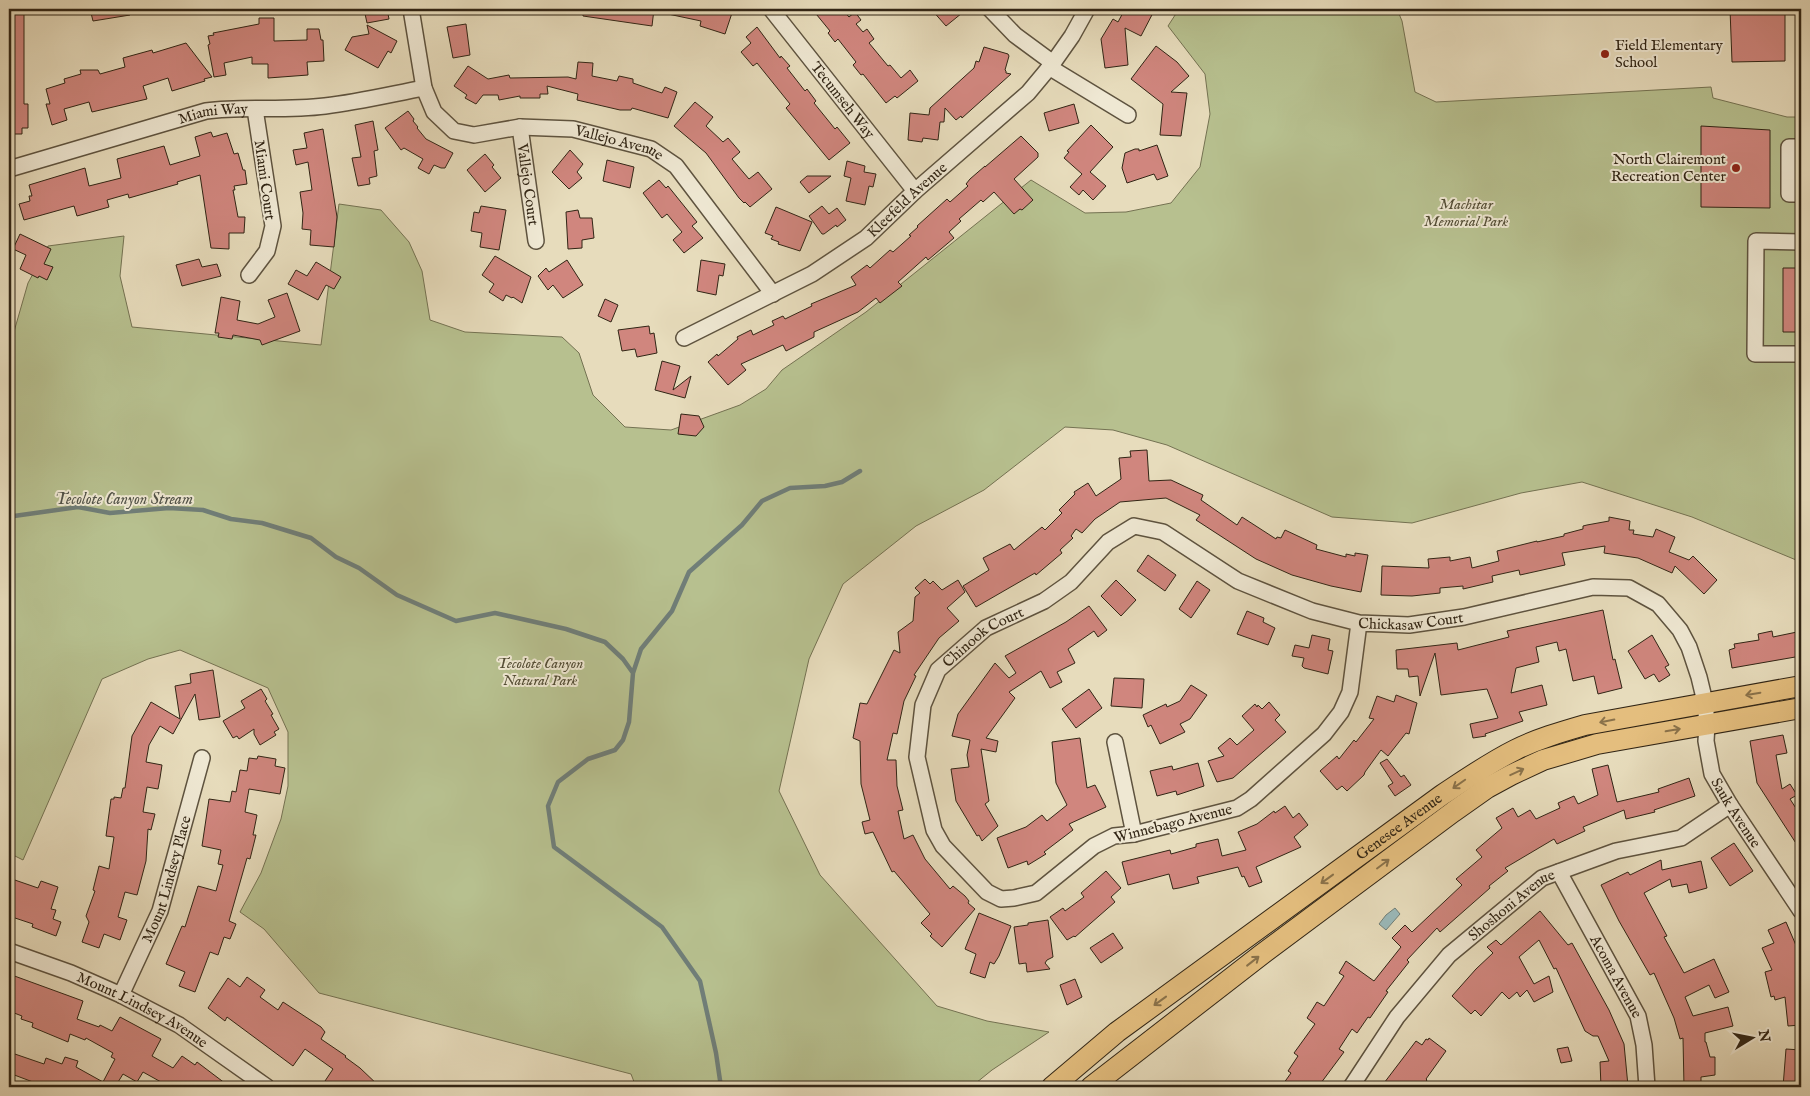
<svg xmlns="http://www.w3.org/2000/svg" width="1810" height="1096" font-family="'IM FELL English',serif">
	<rect width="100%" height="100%" fill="#e7dcbc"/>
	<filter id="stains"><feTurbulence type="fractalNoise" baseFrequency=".004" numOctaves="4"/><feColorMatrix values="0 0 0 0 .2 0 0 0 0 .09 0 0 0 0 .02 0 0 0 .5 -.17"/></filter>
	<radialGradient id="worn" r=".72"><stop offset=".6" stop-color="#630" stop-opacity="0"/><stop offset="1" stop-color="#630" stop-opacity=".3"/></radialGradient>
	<!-- green -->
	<path fill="#b7c08f" stroke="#747252" d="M1179 9H1397L1402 21 1415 92 1436 102 1711 87 1713 98 1787 117H1801V562L1692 517 1582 482 1521 493 1412 523 1332 517 1167 445 1113 430 1065 427 984 490 916 526 843 584 809 659 779 791 820 875 937 1006 987 1021 1049 1032 992 1070 971 1087H636L631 1074 319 993 264 929 240 912 261 873 281 819 288 786V732L268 688 180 650 148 659 102 679 23 860 9 853V349L28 283 48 246 124 236 120 276 132 327 321 345 339 204 381 210 409 242 422 271 430 320 465 332 562 337 579 353 593 395 625 427 671 430 740 405 766 389 782 370 866 312 1031 180 1085 213 1126 212 1171 203 1200 167 1210 114 1205 74 1168 26Z"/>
	<!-- water -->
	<path fill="#9ab9ba" stroke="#707e78" d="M1395 908 1400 914 1386 930 1379 924 1386 915Z"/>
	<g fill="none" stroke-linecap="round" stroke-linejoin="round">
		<!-- stream -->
		<path stroke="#707e78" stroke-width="4.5" d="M9 515 14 516 78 507 110 513 169 508 203 510 231 519 262 523 311 538 336 557 359 568 397 595 456 621 495 613 566 629 605 642 623 659 633 673 629 722 623 740 615 750 588 759 558 782 548 806 554 847 662 927 700 981 716 1053 721 1087
			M633 673 641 649 672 611 689 572 742 525 762 501 790 488 825 486 842 482 860 471"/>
	</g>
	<!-- building -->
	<path fill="#d0867e" stroke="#312515" d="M9 9H24V104H28V128H22V134H9Z
		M90 9H129L130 15 93 21Z
		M364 9H387L389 19 367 23Z
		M583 9H654L652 26 583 16Z
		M668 9H722L732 13 725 34 700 26 701 21 668 14Z
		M812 9H842L849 17 855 12 861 20 856 24 863 32 867 29 874 39 869 43 888 66 890 65 901 78 910 70 918 81 897 98 895 96 886 103 863 74 861 75 853 65 856 62 838 39 835 42 828 33 830 31Z
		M931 9H967L946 26Z
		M1125 9H1155L1141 36 1125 28 1128 65 1105 68 1101 39 1113 19 1118 22Z
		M1730 9H1785V61L1732 62Z
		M259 18H274V41L307 40V29H319L321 40H323L324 61 307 62 308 75 268 78V64H252V57L224 63 226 75 214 77 208 45 210 44 208 36 214 35 213 33 259 24Z
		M466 24 470 55 453 58 447 27Z
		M367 25 397 41 391 53 388 51 378 68 345 50 352 37 369 34Z
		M757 27 780 58 781 56 790 66 787 68 805 91 807 89 816 101 814 103 831 124 835 129 837 127 850 143 829 160 786 108 790 104 757 63 753 66 741 52 751 43 746 37Z
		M186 43 212 77 204 79 205 81 172 91 168 78 143 86 147 99 92 112 89 102 64 109 67 120 52 125 46 104H50L46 89 65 83 64 79 81 74 80 70H98L100 74 125 67 123 58 152 50 153 53Z
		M1156 46 1177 62 1189 76 1171 92 1187 93 1181 136 1160 135 1163 104 1131 79Z
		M984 47 1008 54 1009 56 1005 70 1006 71V73L1011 74 962 118 961 116 956 120 945 108 944 122H940L938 140 923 138 922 142 908 140 910 113 929 115 930 108 974 68 976 61 979 62Z
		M578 62 593 63 592 76 617 81 619 76 633 79V83L662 93 665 87 677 92 668 118 632 108 631 110H620L577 100 578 94 547 86 548 94H540V98H520V96L499 100 498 95H483L476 104 465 98 467 95 454 86 468 66 488 79 509 75 510 78 568 77 576 79Z
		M695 102 713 117 706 126 723 142 728 138 740 152 732 159 749 179 758 172 772 189 750 207 745 202 744 203 739 198 706 153 674 126Z
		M1074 104 1079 123 1049 131 1044 113Z
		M408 111 414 119 413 121 418 127 417 128 426 139 453 153 445 168H441L434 165 429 174 418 168 423 159 404 148 401 150 385 128Z
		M373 121 378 150 374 151 377 176 369 178 370 184 358 186 352 158 361 157 355 125Z
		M1091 125 1113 147 1090 172 1106 186 1093 200 1083 190 1079 195 1070 187 1082 174 1064 158 1069 152 1067 151Z
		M1701 126 1770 130V208L1701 207Z
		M323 129 337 217 334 247 310 245 311 230 302 229 303 213 300 192 312 190 308 162 296 165 293 150 307 148 304 133Z
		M211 132 213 137 227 133 234 154 238 153 243 170H245L247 184 234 186 235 190H233L238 217H245L244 233H229V249L211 248 200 175 177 182 178 184 129 198 128 194 107 200 109 207 77 216 74 206 24 220 19 204 30 201 29 196H32L29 185 85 168 89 186 121 178 117 159 164 146 170 165 200 156 195 137Z
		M1021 136 1038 153V157L1014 179 1033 200 1022 210 1020 209 1014 214 994 192 983 202 981 200 959 219 961 221 949 232 954 238 928 260 926 257 898 282 902 286 880 303 876 298 858 312 814 332V337L786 351 783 345 741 364 746 370 728 385 708 362 717 354 718 356 738 339 737 337 751 330 753 335 774 325 772 321 783 316 785 319 812 306 811 304 856 285 851 277 867 265 870 268 890 250 893 252 911 236 909 235 918 227 917 226 947 199 950 202 968 186 966 184 970 179 985 166V167Z
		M1157 145 1168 176 1157 180 1154 174 1127 183 1122 168 1125 153 1135 149H1139V151Z
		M570 150 583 164 577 172 582 178 569 189 552 172Z
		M485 154 494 165 492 167 501 178 485 192 467 170Z
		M607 160 634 167 630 188 603 181Z
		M847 161 865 166 864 172 876 174 873 187 869 186 865 205 846 201 851 178 844 176Z
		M807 176H831L809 193 800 182Z
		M659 180 666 188 668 186 697 222 692 226 703 238 684 253 673 240 682 232 667 214 662 218 643 193Z
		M481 206 506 210 499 250 480 247 482 233 471 231 474 212 479 213Z
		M822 206 829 214 837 208 846 220 837 227 836 225 824 234H822L809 216Z
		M776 207 812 222 800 251 778 244 779 242 771 239 773 236 765 233Z
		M578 210 580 218H592L594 238 582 240V248L568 249 566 212Z
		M20 234 51 249 44 264 53 267 47 280 39 276 38 278 20 269 26 255 13 249Z
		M495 256 531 277 522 303 513 297 512 298 506 295 503 301 489 292 494 284 482 275Z
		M199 259 202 267 217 264 221 276 182 286 176 265Z
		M567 260 583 285 563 298 553 285 548 290 538 276 546 268 549 272Z
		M701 260 725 264 723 276 719 275 716 295 697 291Z
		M316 262 341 277 334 289 326 285 318 300 288 284 296 270 307 276Z
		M1783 268H1801V332H1783Z
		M287 293 300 331 262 345 260 340 233 335 232 339 218 337 219 333H215L221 297 240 301 237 320 258 324 275 317 268 300Z
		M605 299 618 305 611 322 598 316Z
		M649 326 650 334 654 333 657 353 637 357 635 349 622 351 618 330Z
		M662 361 680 366 673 390 691 376 685 398 655 390Z
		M681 414 699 416 704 427 696 436 678 434Z
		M1147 450 1149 481 1171 480 1203 495 1201 500 1237 525 1242 517 1276 539 1277 537 1281 538 1285 530 1317 545 1316 549 1346 557V554L1355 556V553L1368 555 1361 592 1331 586 1292 575 1256 559 1196 520 1200 515 1166 498 1120 502 1095 519 1082 533 1076 529 1071 536 1073 538 1060 550 1062 553 1036 575 1035 573 976 607 963 586 989 570 983 558 1010 544 1014 550 1042 527 1045 530 1062 513 1059 510 1075 494 1074 492 1088 483 1096 496 1121 479 1119 458 1131 457 1130 451Z
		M1609 517 1630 521 1629 530H1634L1633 534 1653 537 1656 529 1675 537 1669 552 1689 560 1693 556 1717 580 1704 594 1675 566 1672 573 1638 558 1604 553 1605 546 1562 553 1565 565 1520 575 1519 570 1492 576 1493 582 1463 589V586L1440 588V593L1412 596 1381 595 1382 566 1429 568 1428 559 1450 557V561L1470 557 1472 568 1499 561 1497 551 1537 541V542L1564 536V534L1583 529V526L1587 525 1609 521Z
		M1148 555 1176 575 1165 591 1137 571Z
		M925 579 930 584 933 581 942 590 958 580 965 592 947 608 959 621 939 638 914 675 916 676 904 701 897 734 893 733 887 760H896L897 786 903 810 898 811 904 839 913 835 925 859 950 889 953 886 965 896 969 901 968 903 975 909 942 947 930 936 932 934 921 923 930 914 894 871 892 872 873 832 865 834 862 822 870 820 861 784 860 741 853 738 860 703 867 704 894 650 900 653 898 632 913 621 915 597 920 593 915 588Z
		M1116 580 1136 600 1121 616 1101 596Z
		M1197 581 1210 590 1191 618 1179 609Z
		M1089 606 1107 630 1098 637 1094 631 1068 649 1075 663 1057 672 1062 682 1050 688 1041 671 1009 692 1015 698 986 738 998 741 996 752 981 749 989 801 985 804 998 826 982 841 979 835 977 836 956 801 951 769 969 767 967 755 970 740 952 736 958 714 995 663 1009 678 1016 673 1005 656 1066 622Z
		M1603 610 1613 660 1615 659 1622 688 1598 694 1594 676 1573 681 1566 649 1559 651 1557 642 1536 647 1539 662 1516 668 1511 693 1542 685 1547 705 1519 712 1523 721 1485 734 1486 736 1473 738 1470 724 1498 718 1487 689 1441 695 1435 653 1420 696 1418 676 1409 677 1408 669H1397L1396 650 1457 643 1458 650 1509 637 1507 631Z
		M1247 611 1264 618 1263 622 1275 628 1268 645 1237 634Z
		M1772 631 1773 637 1797 632 1798 638 1801 637V656L1732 668 1729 650 1735 648 1734 644 1759 640 1758 634Z
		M1312 635 1330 639 1328 650 1333 651 1328 674 1304 668 1302 666 1304 658 1292 656 1295 645 1309 648Z
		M1652 635 1669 665 1665 667 1670 675 1659 682 1654 674 1645 679 1628 651Z
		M213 670 220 717 199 720 195 694 173 734 160 726 149 745 146 762 162 765 160 778 158 789 147 787 143 812 155 814 151 830 148 829 146 861 137 895 125 892 118 917 127 920 120 940 104 934 99 948 82 942 89 922 86 916 95 891 93 890 99 866 109 869 114 837 106 836 111 799H114V797L121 798 123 788H125L132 736 151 702 180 719 175 686 191 683 190 674Z
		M1114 678 1144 679 1142 708 1111 706Z
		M1191 685 1207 695 1190 719 1180 724 1185 732 1160 744 1151 725 1148 727 1143 715 1166 704 1167 707 1180 701Z
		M261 689 267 699 265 701 273 714 271 715 279 729 274 732 276 735 260 745 254 734V729L239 739 237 736 233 738 223 721 245 708 241 701Z
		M1089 689 1102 708 1076 728 1062 709Z
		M1396 695 1417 703 1409 734 1406 733 1388 756 1381 750 1365 772 1364 775 1347 791 1342 786 1337 790 1320 771 1337 756 1339 759 1354 740 1356 742 1374 719 1369 718 1377 696 1394 702Z
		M1269 702 1280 715 1275 720 1286 732 1233 778 1217 782 1208 761 1224 756 1218 748 1230 738 1237 745 1254 730 1242 716 1255 704 1257 707 1258 705 1262 709Z
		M1783 735 1787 753 1776 755 1782 789 1790 784 1797 795 1790 799 1801 816V851L1757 783 1750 741Z
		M1080 738 1087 788 1095 785 1106 807 1069 824 1073 830 1044 852 1046 854 1028 865 1027 861 1008 868 997 838 1026 827 1042 815 1047 821 1067 805 1056 783 1052 742Z
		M258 756 276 759 275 766 285 768 280 794 249 789 245 812 257 815 253 835H256L250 859 247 858 229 921 236 924 230 939 224 937 218 955 210 952 195 992 179 986 185 972 166 964 182 926 185 927 198 886 216 891 223 865 218 864 221 850 202 846 209 799 230 802 232 791 236 792 240 770 247 771 249 758 257 759Z
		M1387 759 1401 777 1404 775 1411 785 1395 796 1388 786 1393 783 1380 763Z
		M1198 763 1204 786 1177 795 1176 791 1157 796 1150 771 1172 766 1173 770Z
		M1608 765 1617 802 1659 792 1658 789 1689 778 1695 796 1654 810 1655 812 1626 819 1624 810 1583 827 1585 831 1557 844 1554 839 1505 868 1508 871 1489 886 1490 888 1440 932 1437 928 1407 960 1409 962 1386 991 1388 992 1370 1018 1368 1017 1357 1033 1352 1029 1339 1049 1344 1052 1318 1087H1281L1291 1073 1288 1071 1298 1056 1294 1053 1315 1024 1307 1018 1317 1002 1324 1006 1344 976 1339 973 1346 961 1374 981 1401 947 1392 938 1405 925 1412 932 1462 885 1456 879 1482 857 1476 850 1502 828 1496 818 1513 808 1518 817 1530 810 1536 819 1560 808 1558 803 1574 796 1578 804 1598 795 1592 769Z
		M1285 806 1293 818 1299 813 1308 825 1294 837 1301 847 1256 867 1262 882 1249 887 1244 876 1242 877 1238 867 1197 877 1199 883 1179 888 1173 889 1169 874 1128 885 1122 862 1170 850 1171 854 1196 847V844L1218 839 1222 856 1246 850 1238 832 1257 824 1274 811 1275 813Z
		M1734 843 1753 871 1730 886 1711 858Z
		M1661 860 1662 870 1701 861 1707 888 1689 893 1687 884 1672 887 1670 879 1644 893 1667 936 1664 937 1684 973 1714 959 1729 992 1715 998 1709 985 1685 997 1693 1016 1728 1007 1733 1026 1705 1033V1042H1706L1710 1057H1715V1075L1701 1077V1087H1684L1683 1038 1680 1039 1674 1018 1654 973 1650 975 1619 921 1601 885 1628 872 1630 875Z
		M1106 871 1121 888 1111 897 1115 902 1075 937 1074 936 1067 940 1050 917 1063 908 1065 911 1084 897 1081 893Z
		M9 878 38 888 41 881 58 887 51 909 56 910 53 919 61 922 56 936 32 927 33 924 9 916Z
		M1540 911 1568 945 1572 943 1609 1010 1624 1044 1628 1086 1601 1087 1600 1062 1609 1061 1598 1036H1593L1585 1031 1556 968 1554 969 1539 940 1519 957 1534 984 1549 976 1553 992 1534 1002 1527 990 1520 997 1517 992 1509 999 1502 992 1481 1016 1475 1010 1471 1014 1452 996 1476 969 1493 953 1487 947 1496 940 1501 945Z
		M979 913 1011 926 999 956 994 964 990 962 985 978 970 973 976 954 965 949Z
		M1048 920 1053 957 1047 960 1045 963 1050 969 1027 972 1026 963 1019 964 1014 927 1028 925V923Z
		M1786 922 1801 957V1025L1788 1026 1785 997 1775 1000 1774 996 1771 997 1765 972 1772 970 1762 948 1774 943 1768 930Z
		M1113 933 1123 948 1101 963 1090 948Z
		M9 974 83 1001 77 1019 99 1027 100 1025 112 1031 120 1017 161 1039 152 1056 173 1068 182 1056 195 1065 197 1062 230 1087H170L143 1072 137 1082 123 1074 115 1087H67L53 1082 51 1087H32L33 1082 9 1073V1052L44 1064 46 1058 62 1064 65 1057 78 1061 76 1067 103 1082 115 1059 111 1057 113 1053 86 1038 85 1040 70 1034 68 1042 32 1027 33 1023 21 1019 22 1016 9 1011Z
		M247 977 265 990 260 997 278 1010 283 1002 321 1027 325 1032 321 1039 346 1056 345 1057 360 1068 380 1087H321L333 1069 305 1049 293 1066 227 1017 225 1021 208 1008 228 978 240 987Z
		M1075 979 1082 997 1067 1005 1060 985Z
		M1429 1038 1446 1051 1426 1079 1427 1080 1422 1087H1381L1416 1041 1422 1045 1426 1039 1428 1040Z
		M1568 1047 1572 1061 1561 1063 1557 1049Z
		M1786 1049 1801 1050V1087H1783Z"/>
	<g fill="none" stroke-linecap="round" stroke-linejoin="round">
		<defs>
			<g id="minor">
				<path id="s1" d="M411 9 424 88 434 112 454 131 474 135 520 127 573 129 651 149 676 166 773 294"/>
				<path id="s2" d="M771 9 915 191"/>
				<path d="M990 9 1015 35 1053 63"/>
				<path d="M1049 67 1128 115"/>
				<path id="s3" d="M520 127 536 241"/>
				<path d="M1801 147H1789V194H1801"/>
				<path id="s4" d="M9 169 206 111C246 106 286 111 325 106 359 102 392 94 424 88"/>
				<path d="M1801 242 1756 241 1755 354H1801"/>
				<path d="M249 275 267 251 273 226 255 109"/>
				<path id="s5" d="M684 338 812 274 866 238 915 191 1028 93 1053 63 1072 36 1087 9"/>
				<path id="s6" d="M1359 623 1350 692 1341 712 1324 734 1251 799 1237 808 1134 834 1114 836 1094 846 1036 893 1014 898 1001 899 987 892 943 846 934 830 917 757 923 705 938 670 986 628 1044 601 1071 582 1108 542 1134 526 1163 532 1238 581 1312 611 1359 623 1409 625 1464 617 1593 587 1629 588 1658 604 1680 630 1689 647 1699 677 1705 702 1707 724 1706 741 1712 774 1730 805 1801 911"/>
				<path d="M1115 742 1134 834"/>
				<path id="s7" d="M1559 872 1638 1016 1644 1045 1647 1087"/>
				<path id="s8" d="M9 951 71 973 121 995 179 1025 267 1087"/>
				<path id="s9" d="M121 995 160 911 202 758"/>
				<path id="s10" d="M1351 1087 1397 1017 1449 955 1542 878 1616 851 1681 838 1730 805"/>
			</g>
			<g id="major">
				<path id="s11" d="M1052 1087 1117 1032 1442 795C1466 779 1489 763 1515 750 1537 739 1561 732 1585 725L1801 686"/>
				<path d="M1091 1087 1261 955 1453 812 1487 788 1511 775 1543 760 1597 744 1801 708"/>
			</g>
		</defs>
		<!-- minor casing -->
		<use href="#minor" stroke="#5e533f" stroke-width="18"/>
		<!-- major casing -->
		<use href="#major" stroke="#312515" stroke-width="22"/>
		<!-- minor -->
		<use href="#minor" stroke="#efe8d3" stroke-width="15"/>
		<!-- major -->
		<use href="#major" stroke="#e4be7e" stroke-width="20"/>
	</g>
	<!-- one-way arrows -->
	<defs><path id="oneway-shaft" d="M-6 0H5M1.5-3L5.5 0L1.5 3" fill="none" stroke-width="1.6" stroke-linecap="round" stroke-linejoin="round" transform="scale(1.25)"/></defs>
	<g stroke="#8a724a">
		<use href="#oneway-shaft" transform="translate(1753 694) rotate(170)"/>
		<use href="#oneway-shaft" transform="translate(1607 721) rotate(169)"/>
		<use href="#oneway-shaft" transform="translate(1673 730) rotate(-10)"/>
		<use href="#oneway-shaft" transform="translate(1517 772) rotate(-25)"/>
		<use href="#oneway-shaft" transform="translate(1459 784) rotate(145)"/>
		<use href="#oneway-shaft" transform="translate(1383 864) rotate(-37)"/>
		<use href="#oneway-shaft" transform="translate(1327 879) rotate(144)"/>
		<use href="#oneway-shaft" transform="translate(1253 961) rotate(-38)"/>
		<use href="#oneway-shaft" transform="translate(1160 1001) rotate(144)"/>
	</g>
	<!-- markers -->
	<g fill="#8f2418" stroke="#efe8d3" stroke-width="2">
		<circle cx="1605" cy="54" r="5"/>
		<circle cx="1736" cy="168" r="5"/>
	</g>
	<g text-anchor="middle" stroke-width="4" stroke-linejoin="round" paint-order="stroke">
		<!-- poi labels -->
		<g font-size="15" fill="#312515" stroke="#efe8d3" text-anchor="start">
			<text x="1615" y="50">Field Elementary<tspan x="1615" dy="17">School</tspan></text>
			<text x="1726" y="164" text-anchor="end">North Clairemont<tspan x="1726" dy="17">Recreation Center</tspan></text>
		</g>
		<!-- street labels -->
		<g font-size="15" fill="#312515" stroke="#efe8d3">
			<text dy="5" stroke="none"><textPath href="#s2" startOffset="116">Tecumseh Way</textPath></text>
			<text dy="5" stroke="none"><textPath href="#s4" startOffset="212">Miami Way</textPath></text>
			<text dy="5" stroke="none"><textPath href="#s1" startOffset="302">Vallejo Avenue</textPath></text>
			<text transform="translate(265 180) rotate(82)" y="5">Miami Court</text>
			<text dy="5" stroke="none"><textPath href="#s3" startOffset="58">Vallejo Court</textPath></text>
			<text dy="5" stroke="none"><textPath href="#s5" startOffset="264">Kleefeld Avenue</textPath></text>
			<text dy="5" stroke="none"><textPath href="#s6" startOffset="1301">Chickasaw Court</textPath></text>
			<text dy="5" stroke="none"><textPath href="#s6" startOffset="812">Chinook Court</textPath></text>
			<text dy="5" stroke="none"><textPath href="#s6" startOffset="1785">Sauk Avenue</textPath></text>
			<text transform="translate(1173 823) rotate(-14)" y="5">Winnebago Avenue</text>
			<text dy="5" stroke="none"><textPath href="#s11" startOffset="434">Genesee Avenue</textPath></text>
			<text dy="5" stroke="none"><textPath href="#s9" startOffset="125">Mount Lindsey Place</textPath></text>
			<text dy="5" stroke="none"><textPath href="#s10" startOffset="245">Shoshoni Avenue</textPath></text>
			<text dy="5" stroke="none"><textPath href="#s7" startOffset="119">Acoma Avenue</textPath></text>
			<text dy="5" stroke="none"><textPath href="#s8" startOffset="146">Mount Lindsey Avenue</textPath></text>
		</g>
		<!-- park labels -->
		<g font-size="15" font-style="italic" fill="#524c34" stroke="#efe8d3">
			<text x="1466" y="209">Machitar<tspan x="1466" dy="17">Memorial Park</tspan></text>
			<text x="540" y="668">Tecolote Canyon<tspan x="540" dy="17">Natural Park</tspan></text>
		</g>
		<!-- water labels -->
		<g font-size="16" font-style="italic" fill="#505147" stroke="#efe8d3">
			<text x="124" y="504">Tecolote Canyon Stream</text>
		</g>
	</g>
	<!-- margin -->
	<rect width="1810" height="1096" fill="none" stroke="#e7dcbc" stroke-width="30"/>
	<rect x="10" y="10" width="1790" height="1076" fill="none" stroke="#312515" stroke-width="2.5"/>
	<rect x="15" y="15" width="1780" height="1066" fill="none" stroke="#312515"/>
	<!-- north arrow -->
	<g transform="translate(1752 1038) rotate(80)" stroke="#efe8d3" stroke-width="4" paint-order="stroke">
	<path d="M0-4L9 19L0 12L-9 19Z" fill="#312515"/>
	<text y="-8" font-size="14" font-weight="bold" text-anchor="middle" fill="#312515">N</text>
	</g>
	<rect width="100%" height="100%" filter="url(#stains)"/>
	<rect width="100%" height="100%" fill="url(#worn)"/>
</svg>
